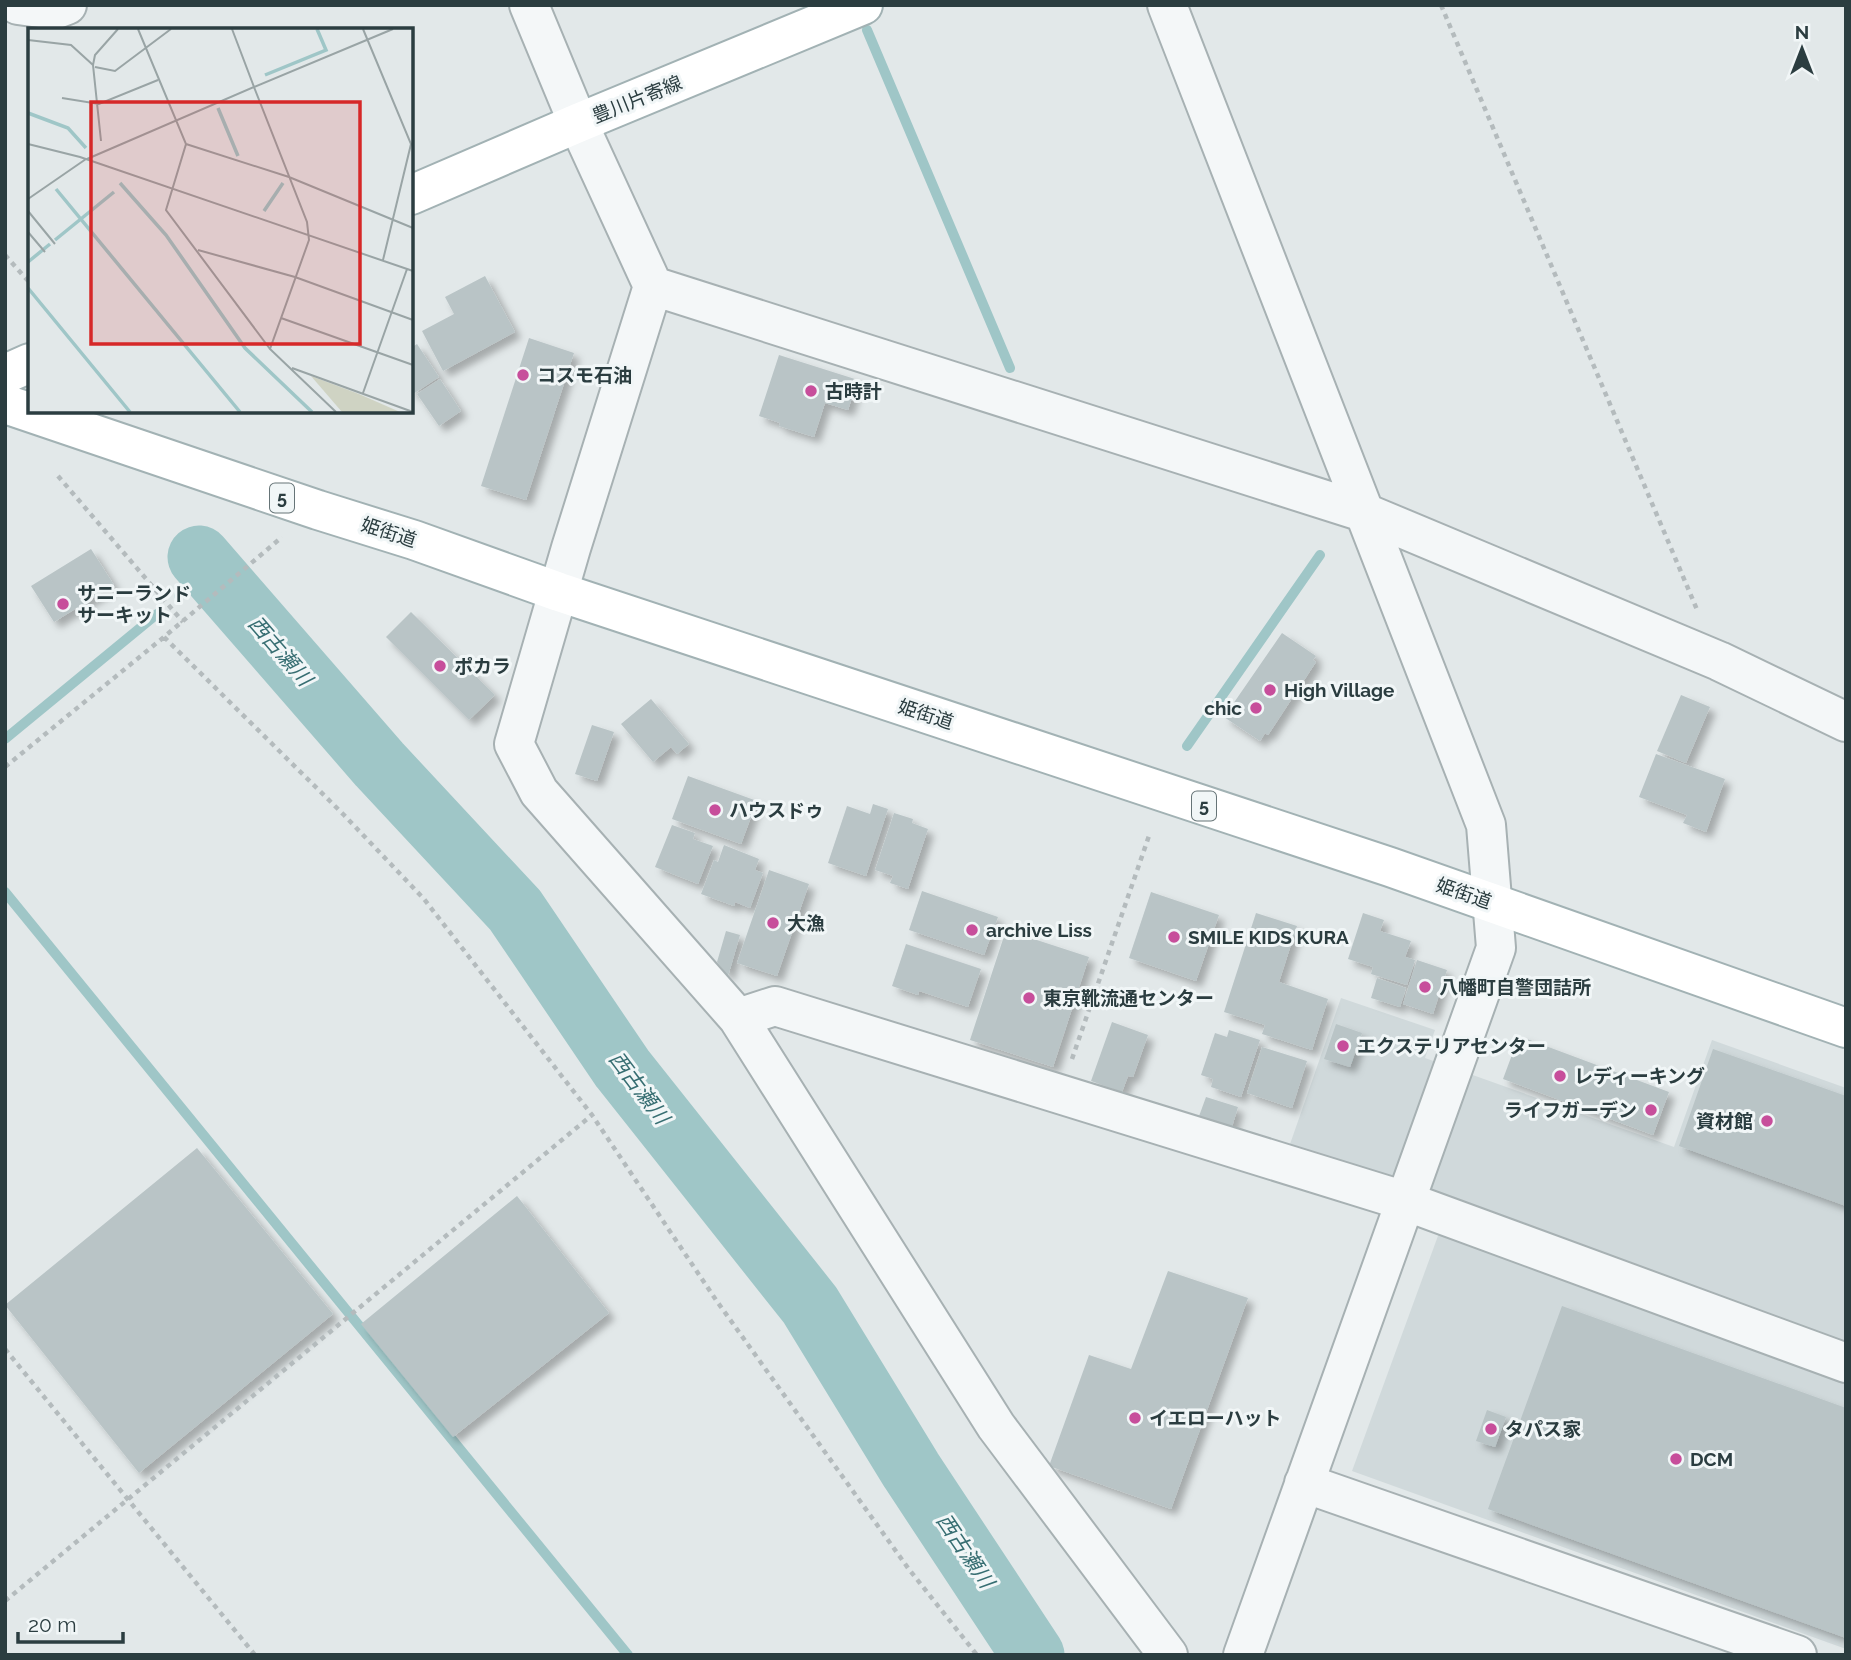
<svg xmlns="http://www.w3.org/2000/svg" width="1851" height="1660" font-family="Raleway,'Noto Sans JP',sans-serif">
	<defs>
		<filter id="shadow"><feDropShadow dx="6" dy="6" stdDeviation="3.5" flood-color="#0004"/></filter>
	</defs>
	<rect width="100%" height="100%" fill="#e2e8e9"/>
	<!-- built -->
	<path fill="#d0d9db" d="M1341 998 1435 1030 1425 1058 1674 1147 1712 1040 1846 1088V1649L1352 1471 1450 1203 1289 1147Z"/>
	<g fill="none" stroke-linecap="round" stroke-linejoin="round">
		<!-- stream -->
		<path stroke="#9fc6c7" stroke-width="10" d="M867 30 1010 368
			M179 596 211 571
			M5 739 157 614
			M1187 746 1320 555
			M5 892 628 1655"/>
		<!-- river -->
		<path stroke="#9fc6c7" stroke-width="63" d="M199 557 379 764 515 910 622 1068 810 1305 911 1470 1033 1655"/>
	</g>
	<!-- building -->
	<path fill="#b9c4c6" filter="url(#shadow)" d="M485 276 515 332 443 371 422 331 454 314 445 297Z
		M529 338 574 353 526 500 481 486Z
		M417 344 439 377 413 394 411 391V348Z
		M779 355 858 380 848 410 825 403 814 437 779 426 780 423 759 416Z
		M440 379 461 411 439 426 417 394Z
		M91 549 114 585 54 622 31 586Z
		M411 612 495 695 469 720 386 637Z
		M1282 633 1316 656 1313 660 1316 662 1268 735 1265 733 1260 741 1224 717Z
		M1681 695 1710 707 1686 763 1657 751Z
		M651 699 689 744 677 754 671 747 653 762 621 724Z
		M592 725 614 732 597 781 575 774Z
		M1656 754 1725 779 1706 832 1683 823 1687 815 1639 797Z
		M688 776 757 801 741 844 672 819Z
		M873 804 888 809 866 876 828 863 847 806 870 814Z
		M894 813 913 819 912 823 928 829 908 889 890 883 893 876 875 870Z
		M672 825 695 833 693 839 713 846 698 884 655 867Z
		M724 845 759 859 755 870 763 873 750 908 735 902 734 906 701 894 714 860 718 862Z
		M769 870 809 884 777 976 737 963Z
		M922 891 998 917 984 955 909 930Z
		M1151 892 1219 915 1196 981 1129 958Z
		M1256 913 1297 926 1279 982 1328 999 1312 1050 1262 1034 1265 1025 1224 1012Z
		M1363 913 1384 920 1380 931 1411 941 1405 957 1415 960 1407 985 1371 974 1373 967 1348 959Z
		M1006 930 1089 957 1053 1067 970 1040Z
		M726 931 740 935 728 976 717 962Z
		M906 944 981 969 968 1007 919 991 918 995 892 986Z
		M1417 960 1447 970 1433 1014 1403 1004Z
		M1377 978 1406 988 1400 1007 1371 998Z
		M1112 1022 1148 1035 1133 1077 1128 1076 1122 1092 1091 1081Z
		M1336 1024 1362 1033 1350 1067 1324 1059Z
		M1229 1030 1260 1040 1241 1097 1211 1087 1213 1079 1201 1075 1215 1033 1227 1037Z
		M1519 1036 1669 1092 1653 1135 1503 1079Z
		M1262 1047 1307 1061 1292 1108 1247 1093Z
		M1713 1049 1846 1096V1206L1679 1146Z
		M1206 1097 1238 1107 1231 1130 1198 1119Z
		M197 1148 333 1314 139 1473 5 1305Z
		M517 1196 609 1313 453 1437 361 1324Z
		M1168 1271 1248 1298 1171 1509 1049 1466 1089 1355 1131 1369Z
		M1562 1306 1846 1408V1638L1488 1509Z
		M1487 1410 1506 1417 1495 1447 1476 1441Z"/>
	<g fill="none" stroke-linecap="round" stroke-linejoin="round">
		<defs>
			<path id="minor" d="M18 5 54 10 67 5
				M529 5 578 123 653 286 571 548 514 744 539 792 738 1018 996 1426 1168 1655
				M1167 5 1486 825 1496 948 1243 1655
				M653 286 1363 512 1719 661 1846 722
				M738 1018 775 1006 1405 1201 1846 1363
				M1304 1483 1797 1655"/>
			<path id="major" d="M411 195 578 123 863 5
				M5 374 30 363
				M5 404 318 510 414 540 559 592 1390 867 1846 1028"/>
		</defs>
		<!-- minor casing -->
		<use href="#minor" stroke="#a7b1b3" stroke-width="42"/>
		<!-- major casing -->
		<use href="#major" stroke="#a2b2b4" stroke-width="42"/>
		<!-- path -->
		<path stroke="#b4bbbd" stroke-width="4.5" stroke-dasharray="5 5" stroke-linecap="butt" d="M1441 5 1698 612
			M5 255 30 283
			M58 476 183 622
			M164 637 344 815 424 899 592 1115 716 1300 908 1568 977 1655
			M5 767 164 637 282 537
			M1072 1059 1150 833
			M5 1349 255 1655
			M5 1601 592 1115"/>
		<!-- minor -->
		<use href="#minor" stroke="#f4f7f8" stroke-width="38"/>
		<!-- major -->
		<use href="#major" stroke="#fff" stroke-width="38"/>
	</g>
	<!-- markers -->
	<g fill="#c74e9b" stroke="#f1f6f7" stroke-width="2.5">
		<circle cx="523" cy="375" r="7"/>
		<circle cx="811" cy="391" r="7"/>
		<circle cx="63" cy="604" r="7"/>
		<circle cx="440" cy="666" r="7"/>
		<circle cx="1270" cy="690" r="7"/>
		<circle cx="1256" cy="708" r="7"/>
		<circle cx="715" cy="810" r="7"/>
		<circle cx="773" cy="923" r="7"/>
		<circle cx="972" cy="930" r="7"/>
		<circle cx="1174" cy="937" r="7"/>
		<circle cx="1425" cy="987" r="7"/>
		<circle cx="1029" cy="998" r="7"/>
		<circle cx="1343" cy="1046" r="7"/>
		<circle cx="1560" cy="1076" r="7"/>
		<circle cx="1651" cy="1110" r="7"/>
		<circle cx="1767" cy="1121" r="7"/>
		<circle cx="1135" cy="1418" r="7"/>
		<circle cx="1491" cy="1429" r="7"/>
		<circle cx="1676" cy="1459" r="7"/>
	</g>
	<g text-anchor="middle" stroke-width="6" stroke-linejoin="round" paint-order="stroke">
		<!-- shield labels -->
		<g fill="#f1f6f7" stroke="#667477" stroke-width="2">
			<rect x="270" y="483.5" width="24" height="29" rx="5"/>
			<rect x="1192" y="791.5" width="24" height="29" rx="5"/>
		</g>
		<g font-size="18" font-weight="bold" fill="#2b3d40">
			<text x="282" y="504">5</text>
			<text x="1204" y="812">5</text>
		</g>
		<!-- street labels -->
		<g font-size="19" fill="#2b3d40" stroke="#f1f6f7">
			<text transform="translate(637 99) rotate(-22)" y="7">豊川片寄線</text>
			<text transform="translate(389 532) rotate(18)" y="7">姫街道</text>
			<text transform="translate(926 714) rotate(18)" y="7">姫街道</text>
			<text transform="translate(1464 893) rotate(19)" y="7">姫街道</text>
		</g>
		<!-- poi labels -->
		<g font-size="19" font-weight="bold" fill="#2b3d40" stroke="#f1f6f7" text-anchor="start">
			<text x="537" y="382">コスモ石油</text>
			<text x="825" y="398">古時計</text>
			<text x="77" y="600">サニーランド<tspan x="77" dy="22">サーキット</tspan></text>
			<text x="454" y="673">ポカラ</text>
			<text x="1284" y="697">High Village</text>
			<text x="1242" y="715" text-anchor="end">chic</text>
			<text x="729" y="817">ハウスドゥ</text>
			<text x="787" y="930">大漁</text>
			<text x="986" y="937">archive Liss</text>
			<text x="1188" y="944">SMILE KIDS KURA</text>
			<text x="1439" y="994">八幡町自警団詰所</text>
			<text x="1043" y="1005">東京靴流通センター</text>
			<text x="1357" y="1053">エクステリアセンター</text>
			<text x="1574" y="1083">レディーキング</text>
			<text x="1637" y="1117" text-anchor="end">ライフガーデン</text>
			<text x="1753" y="1128" text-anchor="end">資材館</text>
			<text x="1149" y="1425">イエローハット</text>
			<text x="1505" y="1436">タパス家</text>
			<text x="1690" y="1466">DCM</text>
		</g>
		<!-- water labels -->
		<g font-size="21" font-style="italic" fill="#376e72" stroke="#f1f6f7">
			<text transform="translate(280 651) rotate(49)" y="7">西古瀬川</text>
			<text transform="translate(639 1088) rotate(53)" y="7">西古瀬川</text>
			<text transform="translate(965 1551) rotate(56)" y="7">西古瀬川</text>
		</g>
	</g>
	<!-- overview -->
	<g transform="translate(28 28)">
		<rect width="385" height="385" fill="#e2e8e9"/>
		<path d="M283 348 331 366 372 384H314Z" fill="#cfd3c3"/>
		<path fill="none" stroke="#9fc6c7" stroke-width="3.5" d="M237 47 298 22 289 1M190 80 210 128M0 85 40 100 58 120M92 155 138 207 217 320 284 384M28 161 212 384M236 183 255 155M27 212 86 164M0 234 22 216M0 260 102 384"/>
		<path fill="none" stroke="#99a4a5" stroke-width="2" d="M110 1 158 116 138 182 242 321M335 1 383 116 355 232M0 12 43 17 65 37M67 39 87 43 143 1M34 70 71 76 130 52M73 113 65 37 67 27 90 1M0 116 52 129 385 243M158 116 261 149 385 200M59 131 226 59 204 1M0 171 58 131M0 183 27 216M0 204 17 224M170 222 267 249 385 292M253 290 385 337M264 340 385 384M335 365 379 241M308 384 242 321 281 212 279 194 226 59 365 1"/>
		<path fill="#d62828" fill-opacity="0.15" stroke="#d62828" stroke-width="3.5" d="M63 74H332V316H63Z"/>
		<rect width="385" height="385" fill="none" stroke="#2b3d40" stroke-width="3.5"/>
	</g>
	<!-- border -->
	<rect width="1851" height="1660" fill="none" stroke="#2b3d40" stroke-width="14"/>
	<!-- north arrow -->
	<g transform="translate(1802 49)" stroke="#f1f6f7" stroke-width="5" paint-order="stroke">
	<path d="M0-5L12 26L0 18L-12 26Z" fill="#2b3d40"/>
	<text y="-10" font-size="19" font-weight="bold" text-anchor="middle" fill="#2b3d40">N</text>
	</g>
	<!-- scale -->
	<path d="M18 1632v10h105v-10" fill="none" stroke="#2b3d40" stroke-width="3.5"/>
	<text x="28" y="1632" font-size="21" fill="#2b3d40" stroke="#f1f6f7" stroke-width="5" paint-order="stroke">20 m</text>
</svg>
